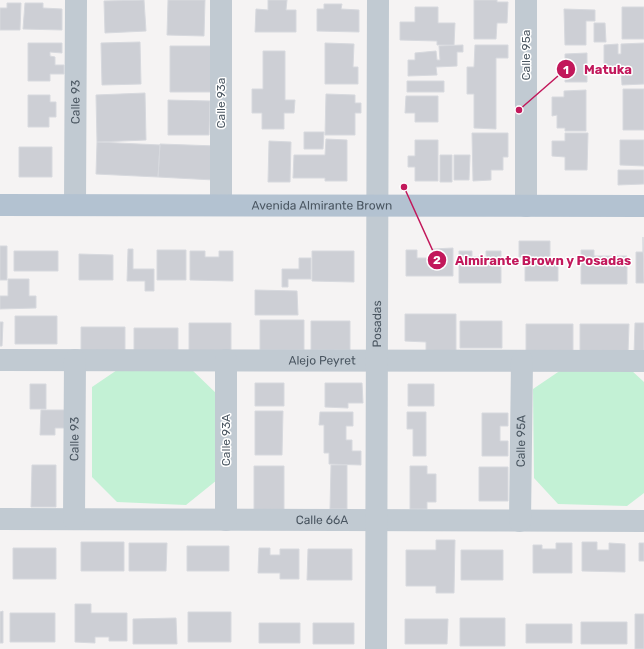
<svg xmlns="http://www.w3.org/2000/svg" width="644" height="649" font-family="Rubik,sans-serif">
	<rect width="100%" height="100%" fill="#f5f3f3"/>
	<!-- green -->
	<path fill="#c3f1d5" d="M123 366 190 368 219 396 217 480 186 505 117 502 92 477V387Z
		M564 368 631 370 644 382V493L627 506 558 504 534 478 533 389Z"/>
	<!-- building -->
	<path fill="#cdcfd5" stroke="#d7d9de" d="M144 0 146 31 105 33 104 1Z
		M168 0H205L204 36 167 35Z
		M268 0H287L286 10H296V32H255L256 9 268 10Z
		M474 0H497V2H508L507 23H497L496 39H474Z
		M7 3H21L20 30H0V8H7Z
		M25 3H43V8L62 9V30L23 29Z
		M324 4H342L341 9 359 10V32L317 31V9H324Z
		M415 7H438V23H455L454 45H437V41L400 40V22H415Z
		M622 7H644V39H622Z
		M564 9 595 10V21H586V45H565Z
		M594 23H605L606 42H594Z
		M140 42 141 84 102 85 101 43Z
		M28 43H62V53L50 52V56L55 57V65H64V74H50V81H28Z
		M325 43 354 44 353 67H358V84H325Z
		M644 43V84L622 85 621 70 618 68H604V45L618 44V54H621V44Z
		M463 45V52H457V66L436 67 437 75 408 76V60H415V53L436 51 437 60H440L439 46Z
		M475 45H508V58H496V129L474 128V94H467V67H474Z
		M170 46H212V92H170Z
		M263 51H285V100H295L294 113H284V129H262V113H252V89H263Z
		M587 53V82H565V54Z
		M407 81H444V92H407Z
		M623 89H644V130H623Z
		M586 90V131H565V128H557V115L552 116V97H564V91Z
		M145 93 146 140 97 142 96 95Z
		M326 94 355 95V103H361V113H355V135H325Z
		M28 95H50V102H56V117H49V127H28Z
		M406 96H438V122H415V113H405Z
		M168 100 210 101 209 135H168Z
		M304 132H324L323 149H304Z
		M472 133H508V157H503V170H491V180L473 181Z
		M565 133H588L587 170H565V157L552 156V141H565Z
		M326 139 347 140V181H325V178H293L294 155H325Z
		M415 140H438V181H415V167H408V156H415Z
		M620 140H644V166L620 165Z
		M269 141 291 142 290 182H268Z
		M97 142 160 145 158 177 96 174Z
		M160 144 216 146 214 180 158 177Z
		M19 147H52V177H19Z
		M440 155H452V182H440Z
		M454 155H470L469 180H454Z
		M618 170H644V184L618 185Z
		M643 237 644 283H636V252H643Z
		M519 241H550V257H519Z
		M0 246H7V280H0Z
		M453 248V276H406V250H417V258H433V249Z
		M128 249H133V269H154V291H145V281H127Z
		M157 250H186V280H157Z
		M581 250H594V256H627V284H581Z
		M14 251H58V271H14Z
		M190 251H205V257H219V251H233V281L190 280Z
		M312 251H354V282L312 281Z
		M459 251H472V257H486V251H501V283H459Z
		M79 254 113 255V280H79Z
		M299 258H311V279H288V287H282V269H299Z
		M525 259H558V281H525Z
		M8 279H29V296H36V308L0 309V296H8Z
		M255 290 297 291 298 315H255Z
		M405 314H456V357H426V342L405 341Z
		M15 316H57V344H15Z
		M260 320H304V350H260Z
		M311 321H350V350H311Z
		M460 321H502V348H460Z
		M0 322H3L2 346H0Z
		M189 323H231V351H189Z
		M635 323H644V354H634Z
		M526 324H573V352H526Z
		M580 324H629L628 353H580Z
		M81 327H125V352H81Z
		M134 328H178V352H134Z
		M255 383H284V406H255Z
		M325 383H362L363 403H348V408L325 407Z
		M30 384H46V409H30Z
		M408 384H434V406H408Z
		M41 410H66V428H55V435H40Z
		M255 411H283L282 455H255Z
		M320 412H353V426H346V440H352V451H361V465L329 464V453H324V425H319Z
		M407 412H426V456H413V429H407Z
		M482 413H508V426H500V441H508V456H482Z
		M32 465H56V507H31Z
		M331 465H347V509H330Z
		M254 466H284V511H254Z
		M410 466H427V474H436V502H427V509H410Z
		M479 467H508V501H479Z
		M436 540H455L454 593H436V586H406V550H436Z
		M81 542H124V571H81Z
		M582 542H597V550H609V543L625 544V572L582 571Z
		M129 543H167L166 571H129Z
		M556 543H572V573H533V545H542V549H556Z
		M639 543H644V561H639Z
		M187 546H229V571H187Z
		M13 548H56V579H13Z
		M259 548H270V555H280V549H299V579H280V573H258Z
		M308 549H352V580H307Z
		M461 550H503V580H461Z
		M75 604H91V613H127V641H109V637H95V643L75 642Z
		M3 611V643H0V612Z
		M188 612H231V642H188Z
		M10 613H55V642H10Z
		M635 614H644V649H635Z
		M176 618 177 644H133V619Z
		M460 618H505V646H460Z
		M405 619H448L447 644H405Z
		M581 622H627V644H581Z
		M259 623H300V643H259Z
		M313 623H354V644H313Z
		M526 624H572V643H526Z"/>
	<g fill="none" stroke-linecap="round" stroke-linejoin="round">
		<!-- minor -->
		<g stroke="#c1cad2" stroke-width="22">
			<path id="s1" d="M75 205 76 0"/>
			<path d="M221 205V0"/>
			<path d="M526 206V0"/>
			<path id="s2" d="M0 360 644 361"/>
			<path id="s3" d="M0 519 644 521"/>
			<path id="s4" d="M74 519 75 360"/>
			<path d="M226 520V360"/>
			<path id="s5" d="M520 521 522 361"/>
			<path id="s6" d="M376 649 378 0"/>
		</g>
		<!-- major -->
		<path stroke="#b3c2d1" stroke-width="22" id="s7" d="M0 205 644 206"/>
	</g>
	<g text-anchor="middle" stroke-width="3" stroke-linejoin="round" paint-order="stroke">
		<!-- street labels -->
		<g font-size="12" fill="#4a5661" stroke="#fff">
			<text transform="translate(526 55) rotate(-90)" y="4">Calle 95a</text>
			<text dy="4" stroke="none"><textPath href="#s1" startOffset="103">Calle 93</textPath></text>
			<text transform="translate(221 103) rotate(-90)" y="4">Calle 93a</text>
			<text dy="4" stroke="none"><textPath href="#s7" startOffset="322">Avenida Almirante Brown</textPath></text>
			<text dy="4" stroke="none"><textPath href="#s6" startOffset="325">Posadas</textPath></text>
			<text dy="4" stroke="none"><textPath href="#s2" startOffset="322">Alejo Peyret</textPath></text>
			<text dy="4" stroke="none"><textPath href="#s4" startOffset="80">Calle 93</textPath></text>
			<text transform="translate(226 440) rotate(-90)" y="4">Calle 93A</text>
			<text dy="4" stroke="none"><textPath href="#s5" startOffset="80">Calle 95A</textPath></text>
			<text dy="4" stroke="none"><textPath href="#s3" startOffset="322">Calle 66A</textPath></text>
		</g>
	</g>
	<!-- callouts -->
	<path fill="none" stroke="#c2185b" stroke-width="1.5" d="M519 110L566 69M404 187L437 260"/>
	<g fill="#c2185b" stroke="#fff" stroke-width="1.5">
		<circle cx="519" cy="110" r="4"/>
		<circle cx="404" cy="187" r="4"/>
		<circle cx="566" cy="69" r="10"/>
		<circle cx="437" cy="260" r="10"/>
	</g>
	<g font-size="12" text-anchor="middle" font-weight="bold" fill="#fff">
		<text x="566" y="74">1</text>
		<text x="437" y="264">2</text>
	</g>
	<g font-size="13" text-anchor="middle" font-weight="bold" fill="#c2185b" stroke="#fff" stroke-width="3" stroke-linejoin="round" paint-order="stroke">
		<text x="608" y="74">Matuka</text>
		<text x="543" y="265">Almirante Brown y Posadas</text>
	</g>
</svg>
